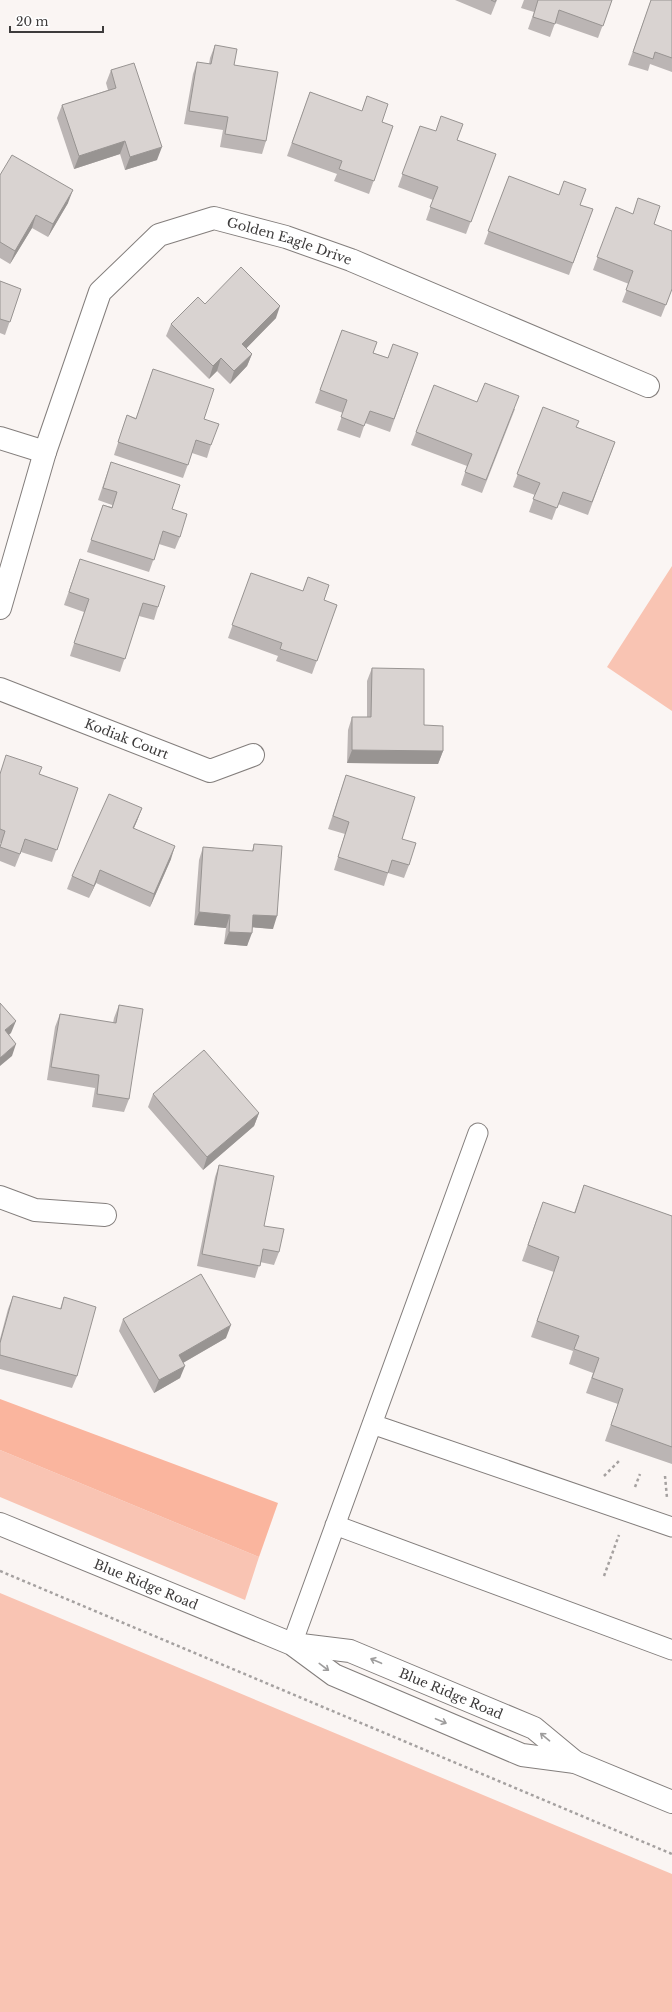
<svg xmlns="http://www.w3.org/2000/svg" width="672" height="2012" font-family="'Libre Baskerville',serif">
	<rect width="100%" height="100%" fill="#faf5f3"/>
	<!-- green -->
	<path fill="#f9c4b3" d="M672 566V711L607 667Z
		M0 1450 259 1557 245 1600 0 1497Z
		M0 1593 672 1874V2012H0Z"/>
	<!-- forest -->
	<path fill="#fab59e" d="M0 1399 278 1503 259 1557 0 1450Z"/>
	<g fill="none" stroke-linecap="round" stroke-linejoin="round">
		<defs>
			<path id="service" d="M372 1424 672 1527
				M335 1525 672 1650
				M292 1644 478 1133"/>
			<g id="minor">
				<path d="M0 438 45 452"/>
				<path id="s1" d="M0 608 45 452 100 292 159 235 214 218 286 237 351 260 648 386"/>
				<path id="s2" d="M0 689 210 771 253 755"/>
				<path d="M0 1197 35 1210 105 1215"/>
			</g>
			<g id="tertiary">
				<path id="s3" d="M0 1524 292 1644 334 1675 522 1755 575 1762 672 1802"/>
				<path id="s4" d="M293 1644 350 1651 534 1728 575 1762"/>
			</g>
		</defs>
		<!-- service casing -->
		<use href="#service" stroke="#837e7c" stroke-width="21"/>
		<!-- minor casing -->
		<use href="#minor" stroke="#837e7c" stroke-width="24"/>
		<!-- tertiary casing -->
		<use href="#tertiary" stroke="#837e7c" stroke-width="24"/>
		<!-- path -->
		<path stroke="#a5a1a0" stroke-width="2.5" stroke-dasharray="3 3" stroke-linecap="butt" d="M604 1476 619 1461
			M665 1476 667 1498
			M635 1487 640 1474
			M0 1571 672 1854
			M604 1576 619 1535"/>
		<!-- service -->
		<use href="#service" stroke="#fff" stroke-width="19"/>
		<!-- minor -->
		<use href="#minor" stroke="#fff" stroke-width="22"/>
		<!-- tertiary -->
		<use href="#tertiary" stroke="#fff" stroke-width="22"/>
	</g>
	<!-- wall -->
	<path fill="#bbb5b4" d="M455 0H497L491 15Z
		M524 0H612L598 38 555 23 550 37 528 29 534 12 521 8Z
		M651 0H672V72L650 64 648 71 628 65Z
		M215 45 234 65 266 141 262 154 220 147 223 130 184 124 193 74 197 62 209 64 210 58Z
		M111 70 157 160 125 170 120 154 74 169 57 118 62 105 108 90 106 83Z
		M310 92 362 111 367 96 382 122 393 126 369 194 334 181 337 174 287 156Z
		M420 126 457 140 496 154 466 234 426 220 433 200 398 187Z
		M0 175 68 203 48 237 32 228 10 264 0 258Z
		M509 176 580 205 593 209 569 275 484 244Z
		M616 207 654 224 672 289 661 317 622 302 629 284 593 270Z
		M0 281 21 289 5 335 0 333Z
		M205 304 276 318 246 348 252 354 247 366 230 384 217 371 209 379 166 336 171 324Z
		M342 330 374 353 388 358 418 353 390 432 365 423 360 438 337 430 343 413 315 403Z
		M153 369 204 419 211 445 207 458 192 453 183 478 114 455 127 415 136 418Z
		M477 402 515 409 482 493 461 485 467 466 411 445 416 432Z
		M543 407 576 427 615 442 588 515 558 504 552 520 529 512 535 495 513 487Z
		M111 462 172 509 180 537 175 549 159 544 149 572 87 552 103 505 112 507V505L98 500Z
		M80 559 158 607 154 620 139 616 120 672 70 656 84 612 64 605Z
		M251 573 303 591 308 577 324 600 337 605 312 674 276 661 278 656 228 638Z
		M372 668 424 725 443 751 438 764 347 763 348 730 352 717H367V681Z
		M0 773 39 774 78 788 52 862 21 852 15 867 0 861V845L1 843H0Z
		M346 775 402 839 409 865 404 878 388 873 384 886 334 870 345 834 328 829Z
		M142 808 134 828 171 859 150 907 96 883 89 898 67 889 72 876Z
		M254 844 273 929 252 927 247 946 224 944 226 928 194 925 199 860 203 847 252 851Z
		M119 1005 129 1099 124 1112 92 1107 95 1088 47 1080 55 1027 60 1014 113 1023 114 1018Z
		M153 1094 259 1113 254 1126 203 1170 148 1107Z
		M219 1165 264 1226 279 1252 274 1265 260 1262 255 1278 197 1266 215 1177Z
		M584 1185 672 1216V1464L605 1441 618 1404 586 1393 593 1373 569 1364 573 1351 531 1337 554 1272 522 1261 537 1218 574 1213Z
		M13 1296 60 1309 64 1297 77 1376 72 1388 0 1369V1339L8 1309Z
		M123 1319 226 1338 183 1363 180 1378 154 1393 119 1331Z"/>
	<!-- shaded-wall -->
	<path fill="#989492" d="M125 141 120 154 74 169 79 156Z
		M162 147 157 160 125 170 130 157Z
		M73 190 68 203 48 237 53 224Z
		M36 215 32 228 10 264 15 251Z
		M280 306 276 318 238 357 242 344Z
		M252 354 247 366 230 384 234 371Z
		M221 358 217 371 209 379 213 366Z
		M352 750 443 751 438 764 347 763Z
		M142 808 137 821 128 841 133 828Z
		M175 846 171 859 150 907 154 894Z
		M100 870 96 883 89 898 94 886Z
		M199 912 230 915 226 928 194 925Z
		M253 915 277 916 273 929 249 927Z
		M229 932 252 933 247 946 224 944Z
		M16 1021 11 1033 0 1043 5 1030Z
		M16 1044 12 1056 0 1066V1058Z
		M259 1113 254 1126 203 1170 207 1157Z
		M231 1325 226 1338 174 1368 179 1355Z
		M185 1366 180 1378 154 1393 159 1380Z"/>
	<!-- building -->
	<path fill="#d9d3d1" stroke="#989492" d="M491 0H496L495 2Z
		M538 0H612L603 26 559 10 555 24 533 17Z
		M651 0H672V58L655 52 653 59 633 52Z
		M215 45 237 49 234 65 278 72 266 141 225 134 228 117 189 111 197 62 211 64Z
		M134 63 162 147 130 157 125 141 79 156 62 105 116 88 111 70Z
		M310 92 362 111 367 96 388 104 382 122 393 126 374 181 339 169 342 161 292 143Z
		M441 116 463 124 457 140 496 154 471 222 430 207 438 187 402 174 420 126 436 131Z
		M12 155 73 190 53 224 36 215 15 251 0 242V175Z
		M509 176 559 195 564 181 586 189 580 205 593 209 573 263 488 231Z
		M638 198 660 206 654 224 672 231V289L666 305 626 290 633 271 597 257 616 207 633 214Z
		M241 267 280 306 242 344 252 354 234 371 221 358 213 366 171 324 198 297 205 304Z
		M0 281 21 289 10 322 0 319Z
		M342 330 377 342 373 353 388 358 393 344 418 353 394 419 370 411 364 426 341 417 347 400 320 390Z
		M153 369 214 389 204 419 219 424 211 445 196 440 188 465 118 442 127 415 136 419Z
		M485 383 519 396 486 480 465 472 472 454 416 432 434 385 477 402Z
		M543 407 579 421 576 427 615 442 592 502 563 492 557 508 533 499 540 483 517 474Z
		M111 462 180 485 172 509 187 514 180 537 163 531 154 560 91 540 103 505 112 508 117 492 103 488Z
		M80 559 165 586 158 607 143 603 125 659 74 643 89 599 69 592Z
		M251 573 303 591 308 577 329 585 324 600 337 605 317 661 280 649 282 643 232 625Z
		M372 668 424 669V725L443 726V751L352 750V717H371Z
		M6 755 42 767 39 774 78 788 57 850 25 839 20 854 0 847 5 831 0 829V774Z
		M346 775 415 797 402 839 416 843 409 865 392 860 388 873 338 857 349 822 333 816Z
		M109 794 142 808 133 828 175 846 154 894 100 870 94 886 72 876Z
		M254 844 282 846 277 916 253 915 252 933 229 932 230 915 199 912 203 847 253 851Z
		M0 1003 16 1021 5 1030 16 1044 0 1058Z
		M119 1005 143 1009 129 1099 97 1094 99 1075 51 1067 60 1014 116 1023Z
		M204 1050 259 1113 207 1157 153 1094Z
		M219 1165 274 1176 264 1226 284 1229 279 1252 263 1249 260 1266 202 1254Z
		M584 1185 672 1216V1447L611 1425 623 1389 592 1378 599 1358 574 1349 579 1336 537 1321 559 1257 528 1245 543 1202 575 1213Z
		M201 1274 231 1325 179 1355 185 1366 159 1380 123 1319Z
		M13 1296 61 1309 64 1297 96 1307 77 1376 0 1355V1343Z"/>
	<!-- one-way arrows -->
	<defs><path id="oneway-shaft" d="M-6 0H5M1.5-3L5.5 0L1.5 3" fill="none" stroke-width="1.6" stroke-linecap="round" stroke-linejoin="round"/></defs>
	<g stroke="#9e9d9d">
		<use href="#oneway-shaft" transform="translate(376 1661) rotate(-157)"/>
		<use href="#oneway-shaft" transform="translate(324 1667) rotate(37)"/>
		<use href="#oneway-shaft" transform="translate(441 1721) rotate(23)"/>
		<use href="#oneway-shaft" transform="translate(545 1737) rotate(-140)"/>
	</g>
	<g text-anchor="middle" stroke-width="3" stroke-linejoin="round" paint-order="stroke">
		<!-- street labels -->
		<g font-size="13" fill="#3d3b3b" stroke="#fff">
			<text dy="5" stroke="none"><textPath href="#s1" startOffset="550">Golden Eagle Drive</textPath></text>
			<text dy="5" stroke="none"><textPath href="#s2" startOffset="136">Kodiak Court</textPath></text>
			<text dy="5" stroke="none"><textPath href="#s3" startOffset="158">Blue Ridge Road</textPath></text>
			<text dy="5" stroke="none"><textPath href="#s4" startOffset="167">Blue Ridge Road</textPath></text>
		</g>
	</g>
	<!-- scale -->
	<path d="M10 26v6h93v-6" fill="none" stroke="#3d3b3b" stroke-width="2"/>
	<text x="16" y="26" font-size="12" fill="#3d3b3b" stroke="#ffffff" stroke-width="3" paint-order="stroke">20 m</text>
</svg>
